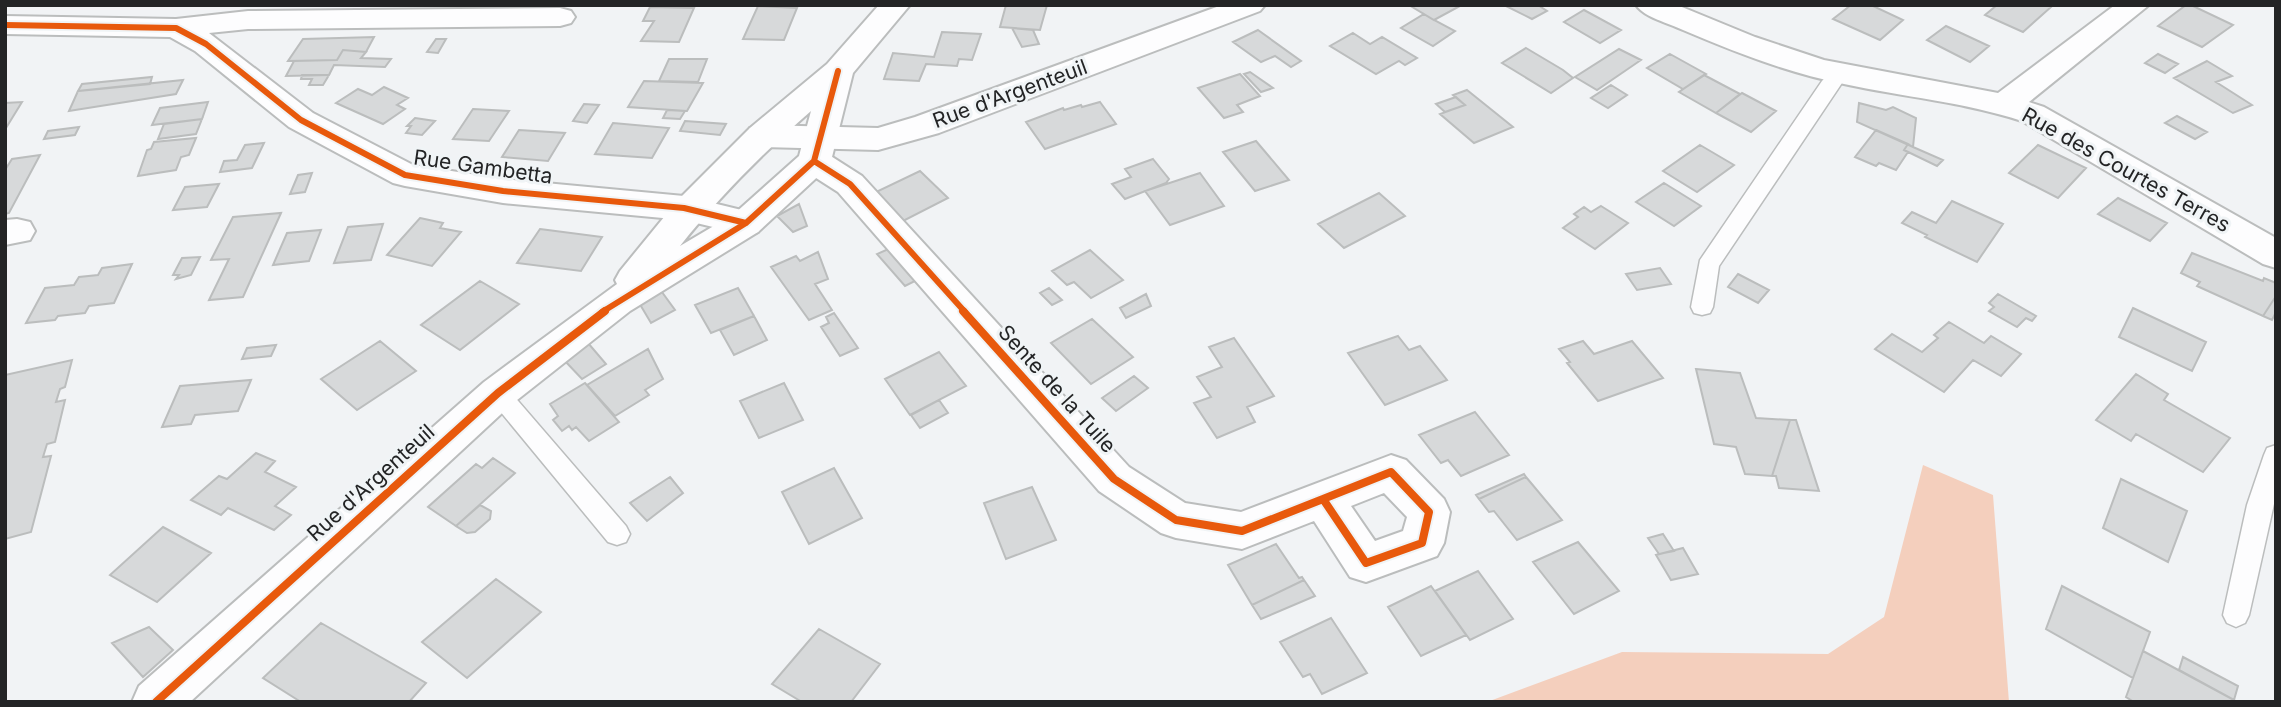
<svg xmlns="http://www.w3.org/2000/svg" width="2281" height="707" font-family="Inter,sans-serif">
	<rect width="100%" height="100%" fill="#f1f3f5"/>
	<!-- forest -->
	<path fill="#f4cfbd" d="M1923 465 1993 495 2009 702H1487L1622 652 1828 654 1884 617Z"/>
	<!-- building -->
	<path fill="#d7d9da" stroke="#bbbdbd" stroke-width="2" d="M1006 5H1047L1040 30 1000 27Z
		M1409 5H1459L1460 6 1434 20Z
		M1504 5H1544L1541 7 1547 11 1532 19Z
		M1851 5H1871L1903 20 1880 40 1833 19Z
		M1997 5H2047L2051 7 2023 32 1985 15Z
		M2186 5H2191L2233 25 2202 47 2158 26Z
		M758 6 797 8 784 40 743 39Z
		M650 7 694 8 679 42 641 41 654 21H643Z
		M1584 10 1621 30 1600 43 1564 22Z
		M1424 14 1434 20 1455 31 1433 46 1401 28Z
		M1946 26 1989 46 1970 62 1927 40Z
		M1012 28 1033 30 1039 44 1022 47Z
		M1258 30 1301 61 1291 67 1275 56 1261 62 1233 42Z
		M942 32 981 34 972 60 959 59 957 66 926 64 919 81 884 79 893 53 934 57Z
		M1353 33 1370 44 1382 37 1417 58 1405 65 1399 61 1376 74 1330 46Z
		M374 37 366 52 343 50 337 60 288 61 303 39Z
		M436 39H446L438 53 427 52Z
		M1526 48 1563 70 1573 78 1551 93 1502 63Z
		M1619 49 1641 60 1597 90 1575 77Z
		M343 50 366 52 361 58 391 59 385 67 334 65 329 75 286 76 294 61 337 60Z
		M1670 54 1706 74 1683 89 1647 68Z
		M2158 54 2178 64 2165 73 2145 63Z
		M669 59H707L698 82 659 81Z
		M2207 61 2232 76 2216 82 2252 105 2233 113 2174 78Z
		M1250 72 1273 88 1261 92 1244 74Z
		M1240 74 1260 96 1237 105 1243 112 1224 118 1198 88Z
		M302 75H329L323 85H309L312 79H301Z
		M1704 75 1740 94 1716 113 1679 92Z
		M152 77 150 84 78 91 82 84Z
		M183 80 176 94 69 111 78 91Z
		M644 81 703 83 687 111 628 107Z
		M1611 85 1627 95 1608 108 1591 98Z
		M384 87 408 98 397 105 405 109 383 124 336 103 358 89 372 95Z
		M1467 90 1513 127 1474 143 1440 114 1465 105 1453 95Z
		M1742 93 1776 111 1751 132 1716 113Z
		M1456 97 1465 105 1445 112 1436 104Z
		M22 102 6 128H5V103Z
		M208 102 202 119 152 125 160 108Z
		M1100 102 1116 124 1045 149 1026 122 1063 108 1064 110 1081 105 1082 107Z
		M1859 103 1886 110 1893 107 1916 118 1913 147 1857 122Z
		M584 104 599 105 587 123 573 121Z
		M473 109 509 111 489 141 453 139Z
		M667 110 685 111 680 119 663 118Z
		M2177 116 2207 132 2195 139 2165 123Z
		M415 118 435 121 422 135 406 133 411 126H407Z
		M202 119 196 134 158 139 164 124Z
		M685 121 726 124 720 135 680 131Z
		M613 123 669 128 652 158 595 154Z
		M79 127 75 135 44 139 48 131Z
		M519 130 565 133 548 161 502 157Z
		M1876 130 1908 144 1904 150 1908 152 1896 170 1879 163 1876 166 1855 157Z
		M196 138 189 155 181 157 176 170 138 176 147 150 151 149 154 142Z
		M1256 141 1289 180 1255 191 1223 152Z
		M264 143 252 168 220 172 224 161 237 160 245 145Z
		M1908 144 1913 147 1943 160 1937 166 1904 150Z
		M1700 145 1734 165 1697 192 1663 171Z
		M2038 145 2086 168 2058 198 2009 173Z
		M40 155 9 213 5 214V170L12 159Z
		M1153 159 1169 179 1166 183 1125 199 1112 184 1131 177 1125 169Z
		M920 171 948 198 903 221 876 192Z
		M312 173 305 192 290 194 298 175Z
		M1200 173 1224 206 1170 225 1145 191Z
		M1664 183 1701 206 1674 226 1636 202Z
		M219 184 207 207 173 210 185 187Z
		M1379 193 1405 216 1344 248 1318 224Z
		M2118 198 2167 223 2150 241 2098 214Z
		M1952 201 2003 224 1977 262 1925 237 1927 235 1902 223 1912 212 1936 223Z
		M799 204 807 226 793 232 777 216Z
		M1601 206 1628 223 1595 249 1563 228 1578 217 1574 214 1584 207 1591 212Z
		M281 213 243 297 209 300 229 259 211 260 233 217Z
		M420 218 443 223 440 228 461 232 432 266 387 255Z
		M383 224 371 260 334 263 348 227Z
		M540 229 602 237 581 271 517 263Z
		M321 230 309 261 273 265 287 233Z
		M893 247 921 278 905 286 877 254Z
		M1090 250 1123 280 1091 298 1074 282 1067 285 1052 271Z
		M818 252 828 279 815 284 832 310 809 320 771 267 796 256 800 261Z
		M2192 253 2263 281 2264 278 2276 283V296L2263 316 2197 286 2200 282 2181 273Z
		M200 257 191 275 176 279 179 275H173L182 258Z
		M132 264 114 303 89 306 85 313 58 316 55 320 26 323 45 288 74 285 79 277 98 275 102 268Z
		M1660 268 1671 284 1637 290 1626 274Z
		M1738 274 1769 290 1758 303 1728 287Z
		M480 281 519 304 460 350 421 325Z
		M659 288 675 310 651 323 638 301Z
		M738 288 754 316 711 333 695 305Z
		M1049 288 1062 300 1052 305 1040 293Z
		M1146 294 1151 306 1126 318 1120 308Z
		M1998 294 2036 316 2032 321 2026 318 2017 327 1989 311 1994 307 1989 303Z
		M2276 296V312L2272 320 2263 316Z
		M2133 308 2206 342 2192 371 2119 337Z
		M834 313 858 348 840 356 821 327 829 323 826 317Z
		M754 316 767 340 734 355 720 330Z
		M1092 319 1133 357 1091 384 1051 343Z
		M1949 322 1984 343 1991 336 2021 354 2001 376 1973 360 1944 392 1875 349 1892 334 1922 352 1938 338 1934 335Z
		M1398 336 1409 350 1420 346 1447 380 1385 405 1348 353Z
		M1234 338 1274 396 1247 407 1255 422 1217 438 1194 403 1211 397 1197 377 1222 367 1209 347Z
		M380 341 416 371 357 410 321 379Z
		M1583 341 1594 354 1632 341 1663 378 1598 401 1567 363 1570 362 1559 349Z
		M588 343 606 364 582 379 565 361Z
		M276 345 271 356 242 359 247 348Z
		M648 349 663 379 645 390 649 395 615 416 587 385Z
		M939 352 966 386 910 415 885 379Z
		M72 360 65 387 60 389 56 402 65 400 55 442 47 444 43 457 51 456 31 532 5 539V375Z
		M1696 369 1740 373 1756 418 1790 420 1772 476 1745 474 1736 447 1714 444Z
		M2136 374 2168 394 2164 400 2230 438 2203 472 2136 434 2131 441 2096 420Z
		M1134 376 1148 388 1116 411 1102 398Z
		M251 380 238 411 195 415 191 424 162 427 180 386Z
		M585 383 619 422 589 441 576 427 572 430 569 426 562 431 553 420 558 416 550 404Z
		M784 383 803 420 759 438 740 401Z
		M939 400 948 413 920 428 911 415Z
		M1475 412 1509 455 1461 476 1448 460 1441 463 1419 435Z
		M1790 420H1796L1819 491 1779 488 1776 476H1772Z
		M256 453 275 461 265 472 296 487 275 506 291 515 274 530 228 508 221 515 191 500 219 476 227 479Z
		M493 458 515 473 456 526 428 507 476 464 482 468Z
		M834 468 862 518 809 544 782 492Z
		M1524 474 1526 477 1479 499 1476 495Z
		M670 477 683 493 647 521 630 503Z
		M1526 477 1562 520 1517 540 1494 511 1489 512 1479 499Z
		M2121 479 2187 511 2168 562 2103 528Z
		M1032 487 1056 540 1006 559 984 503Z
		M480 505 491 511 490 519 475 532 467 533 456 526Z
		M163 527 211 553 157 602 110 575Z
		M1663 534 1674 551 1659 554 1648 538Z
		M1578 542 1619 591 1574 614 1533 562Z
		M1276 544 1299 578 1302 577 1304 580 1252 605 1228 565Z
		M1683 548 1698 574 1671 580 1656 555Z
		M1478 571 1513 619 1470 640 1435 591Z
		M496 579 541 612 467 678 422 642Z
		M1304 580 1315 596 1261 619 1252 605Z
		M1431 586 1466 635 1421 656 1388 607Z
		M2062 586 2150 632 2133 678 2046 629Z
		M1331 618 1367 673 1322 694 1310 674 1303 677 1280 642Z
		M321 623 426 683 409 702H301L263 678Z
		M149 627 173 650 143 677 112 643Z
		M819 629 880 664 851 702H802L772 684Z
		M2143 651 2234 700 2233 702H2134L2126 697Z
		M2183 657 2238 686 2234 700 2179 670Z"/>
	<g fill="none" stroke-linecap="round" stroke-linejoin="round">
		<defs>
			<path id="lane" d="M1839 68 1848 74 1719 266 1713 307 1710 313 1702 315 1694 313 1691 307 1700 260 1822 81 1832 70Z
				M498 384 506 387 626 526 630 534 626 542 617 545 608 542 490 399 486 393 490 387Z
				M2276 445V495L2249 615 2245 623 2236 627 2227 623 2223 615 2247 505 2264 455 2267 448Z"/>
			<path id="street" d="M1222 5H1265L1260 11 939 133 878 150 762 147 750 144 746 136 750 128 762 125 878 128 915 117Z
				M1636 5H1677L1755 37 1824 60 1998 93 2115 5H2149L2029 102 2044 107 2276 238V268L2263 264 2022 121C1964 102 1903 97 1844 84 1788 73 1735 52 1683 30 1669 23 1645 18 1636 5Z
				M560 8 571 11 575 17 571 23 560 26 248 29 209 33 313 113 413 165 503 179 684 196 758 214 764 223 758 232 746 235 684 220 503 203 405 186 393 183 289 127 195 51 170 37 5 34V16L176 19 248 11Z
				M814 150 826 153 862 176 1129 467 1185 503 1241 512 1391 455 1406 460 1444 499 1450 512 1444 543 1437 556 1366 582 1350 577 1314 521 1242 549 1176 538 1161 533 1099 491 838 192 802 169 797 161 802 153ZM1384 493 1407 517 1403 531 1375 541 1351 506Z
				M17 219 30 222 35 231 30 240 5 245V220Z"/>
			<path id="secondary" d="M879 5H910L853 73 831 161 826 169 758 232 630 311 512 404 190 702H132L139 686 484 382 617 284 615 280 620 271 678 200 750 128 827 64ZM811 111 799 156 734 214 680 246C719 197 764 152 811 111Z"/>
		</defs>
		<!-- lane casing -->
		<use href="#lane" stroke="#bbbdbd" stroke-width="3"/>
		<!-- street casing -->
		<use href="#street" stroke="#bbbdbd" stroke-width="4"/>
		<!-- secondary casing -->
		<use href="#secondary" stroke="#bbbdbd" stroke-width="4"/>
		<!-- lane -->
		<use href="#lane" fill="#fdfdfe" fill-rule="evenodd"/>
		<!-- street -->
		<use href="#street" fill="#fdfdfe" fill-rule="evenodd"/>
		<!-- secondary -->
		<use href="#secondary" fill="#fdfdfe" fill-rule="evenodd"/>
		<defs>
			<path id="cycleway-far1" d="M5 25 176 28 206 44 301 120 405 175 503 191 684 208 746 223
				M814 161 850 184 965 312
				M602 312 746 223 814 161 838 71"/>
			<path id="cycleway" d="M963 311 1114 479 1176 520 1242 531 1323 499
				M1391 472 1429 512 1422 543 1366 563 1323 499Z
				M156 702 498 393 605 311"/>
		</defs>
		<!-- cycleway-far1 casing -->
		<use href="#cycleway-far1" stroke="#f0f4f6" stroke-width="10"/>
		<!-- cycleway casing -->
		<use href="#cycleway" stroke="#f0f4f6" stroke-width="12"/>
		<!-- cycleway-far1 -->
		<use href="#cycleway-far1" stroke="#e8590c" stroke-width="6"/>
		<!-- cycleway -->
		<use href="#cycleway" stroke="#e8590c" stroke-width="8"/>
	</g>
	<g text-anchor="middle" stroke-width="6" stroke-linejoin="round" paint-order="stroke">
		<!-- street labels -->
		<g font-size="21" fill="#232425" stroke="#f0f4f6">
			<text transform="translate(1010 94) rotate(-20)" y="7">Rue d'Argenteuil</text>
			<text transform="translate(483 167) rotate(8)" y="7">Rue Gambetta</text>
			<text transform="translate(2126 170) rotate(29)" y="7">Rue des Courtes Terres</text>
			<text transform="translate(1057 389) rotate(48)" y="7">Sente de la Tuile</text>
			<text transform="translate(371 483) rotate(-42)" y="7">Rue d'Argenteuil</text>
		</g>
	</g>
	<!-- border -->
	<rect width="2281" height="707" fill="none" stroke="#232425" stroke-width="14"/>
</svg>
